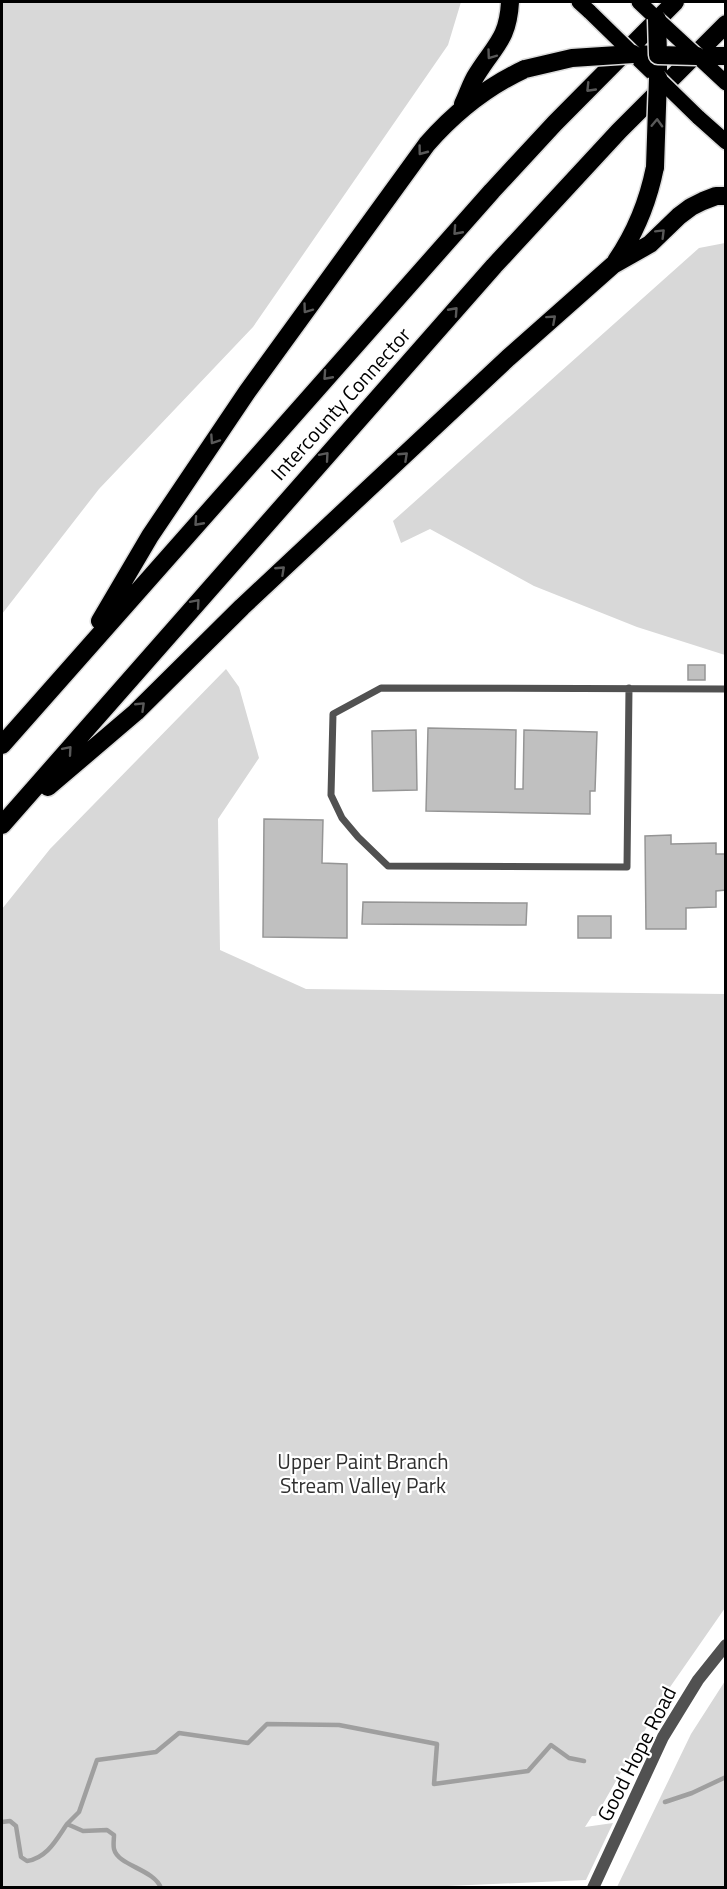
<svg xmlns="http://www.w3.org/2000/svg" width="727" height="1889" font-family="'Titillium Web',sans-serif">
	<rect width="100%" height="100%" fill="#fff"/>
	<!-- green -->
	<path fill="#d8d8d8" d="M2 2H461L448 45 253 327 99 489 2 614Z
		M725 243V655L637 627 534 586 430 529 401 543 393 521 699 248Z
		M226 669 239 687 259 758 218 819 220 950 306 989 725 994V1608L668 1690 596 1816H592L585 1827 613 1823 586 1880 402 1888 2 1887V909L50 849Z
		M725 1681V1887H617L691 1734Z"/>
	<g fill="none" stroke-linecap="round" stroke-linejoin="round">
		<!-- stream -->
		<path stroke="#9f9f9f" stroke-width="4.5" d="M665 1802 692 1793 726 1777
			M2 1822 10 1821 16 1826 21 1857 27 1861C47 1858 56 1840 67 1824L83 1831 107 1830 114 1835C114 1839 113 1845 114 1849 118 1866 154 1869 161 1888
			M67 1824 79 1812 97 1760 156 1752 179 1733 248 1743 267 1724 339 1725 437 1744 434 1784 528 1771 551 1745 569 1758 584 1761"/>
	</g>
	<!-- building -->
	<path fill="#c0c0c0" stroke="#959595" stroke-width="1.5" d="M688 665H705V680H688Z
		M428 728 516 730 515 789H523L524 730 597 732 595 791H590V814L426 811Z
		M416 730 417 790 373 791 372 731Z
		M264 819 323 820 322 863 347 864V938L263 937Z
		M671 835V844L716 843V854H726V890L716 891V907L686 908V929H646L645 836Z
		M363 902 527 903 526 925 362 924Z
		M578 916H611V938H578Z"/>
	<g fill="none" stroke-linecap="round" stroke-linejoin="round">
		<defs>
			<path id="primary" d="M579 2 590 12
				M639 2 657 19
				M633 54 658 78
				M697 56 726 83
				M698 117 726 142"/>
			<path id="motorway" d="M633 54 658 55V78
				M697 56H726
				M463 104C468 94 471 83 477 74 495 45 508 39 510 2
				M616 261C636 232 648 202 655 167
				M100 621 150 536 247 392 427 144C456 111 486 87 525 69
				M2 745 492 191 555 123 675 2
				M48 787 136 712 242 607 508 358 613 265 650 244 679 216 691 207 703 201 716 196H726
				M2 825 494 266 619 131 726 24"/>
		</defs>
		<!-- primary casing -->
		<use href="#primary" stroke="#dbdbdb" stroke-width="18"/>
		<!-- motorway casing -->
		<use href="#motorway" stroke="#dbdbdb" stroke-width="21"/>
		<!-- service -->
		<path stroke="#515151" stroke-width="7" d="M629 688 627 867 388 866 358 837 342 818 331 795 333 714 381 688 726 689"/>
		<!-- tertiary -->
		<path stroke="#515151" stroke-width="12" d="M593 1888 663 1737 698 1680 726 1645"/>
		<!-- primary -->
		<use href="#primary" stroke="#000" stroke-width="15"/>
		<!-- motorway -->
		<use href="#motorway" stroke="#000" stroke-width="18"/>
		<defs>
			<path id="primary-bridge" d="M590 12 633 54
				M657 19 697 56
				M658 78 698 117"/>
			<path id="motorway-bridge" d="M657 19 658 55 697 56
				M525 69 572 58 633 54
				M655 167 658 78"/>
		</defs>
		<!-- primary-bridge casing -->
		<use href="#primary-bridge" stroke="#dbdbdb" stroke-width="18" stroke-linecap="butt"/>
		<!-- motorway-bridge casing -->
		<use href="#motorway-bridge" stroke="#dbdbdb" stroke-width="21" stroke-linecap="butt"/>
		<!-- primary-bridge -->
		<use href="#primary-bridge" stroke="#000" stroke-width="15"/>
		<!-- motorway-bridge -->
		<use href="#motorway-bridge" stroke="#000" stroke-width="18"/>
	</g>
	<!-- one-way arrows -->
	<defs><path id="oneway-chevron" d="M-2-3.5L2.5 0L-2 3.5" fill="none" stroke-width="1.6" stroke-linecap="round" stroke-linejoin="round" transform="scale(1.5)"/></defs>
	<g stroke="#595959">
		<use href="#oneway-chevron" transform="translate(491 55) rotate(126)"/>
		<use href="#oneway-chevron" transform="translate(590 88) rotate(134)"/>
		<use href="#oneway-chevron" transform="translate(657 123) rotate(-88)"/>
		<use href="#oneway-chevron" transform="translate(422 151) rotate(127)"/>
		<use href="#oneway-chevron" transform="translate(457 231) rotate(132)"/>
		<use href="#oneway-chevron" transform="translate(661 233) rotate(-45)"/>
		<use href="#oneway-chevron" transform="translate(307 309) rotate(126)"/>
		<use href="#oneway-chevron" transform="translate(454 311) rotate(-48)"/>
		<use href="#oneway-chevron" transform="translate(552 319) rotate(-42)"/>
		<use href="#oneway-chevron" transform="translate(327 376) rotate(132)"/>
		<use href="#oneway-chevron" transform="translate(214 440) rotate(124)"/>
		<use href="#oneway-chevron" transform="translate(325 456) rotate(-49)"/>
		<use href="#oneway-chevron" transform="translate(404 456) rotate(-43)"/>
		<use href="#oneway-chevron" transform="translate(198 522) rotate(132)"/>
		<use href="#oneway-chevron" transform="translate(281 570) rotate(-43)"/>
		<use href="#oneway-chevron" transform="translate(196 603) rotate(-49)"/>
		<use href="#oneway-chevron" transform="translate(141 706) rotate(-44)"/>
		<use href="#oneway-chevron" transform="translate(68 750) rotate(-49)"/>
	</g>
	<g text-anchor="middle" stroke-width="4.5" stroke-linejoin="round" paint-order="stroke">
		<!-- street labels -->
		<g font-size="21" fill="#000" stroke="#fff">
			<text transform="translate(341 404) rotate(-48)" y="7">Intercounty Connector</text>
			<text transform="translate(637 1754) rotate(-63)" y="7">Good Hope Road</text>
		</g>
		<!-- park labels -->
		<g font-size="21" fill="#2f2f2f" stroke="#fff">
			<text x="363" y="1469">Upper Paint Branch<tspan x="363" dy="24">Stream Valley Park</tspan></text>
		</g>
	</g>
	<!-- border -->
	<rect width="727" height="1889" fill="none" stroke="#000000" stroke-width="6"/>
</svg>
